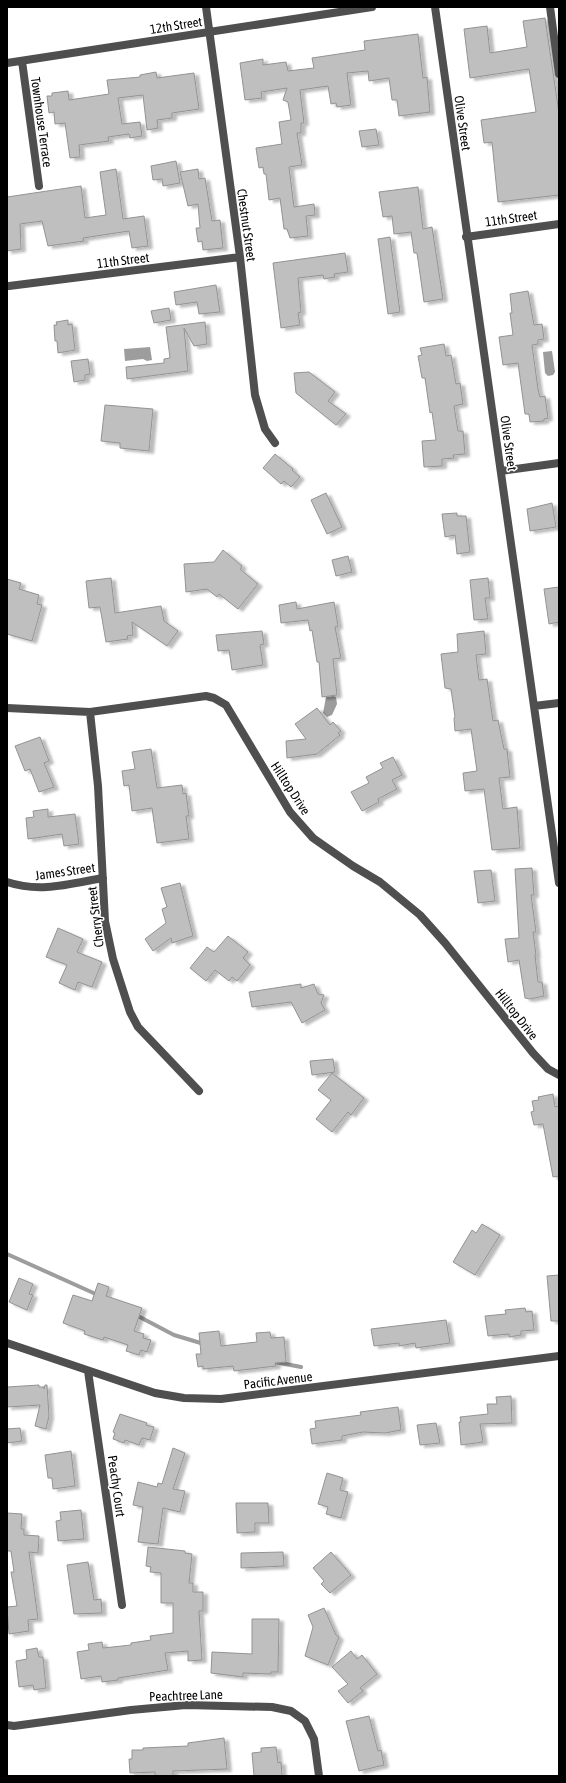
<svg xmlns="http://www.w3.org/2000/svg" width="566" height="1783" font-family="'Asap Condensed',sans-serif">
	<defs>
		<filter id="shadow"><feDropShadow dx="4.5" dy="2.5" stdDeviation="1" flood-color="#0004"/></filter>
	</defs>
	<rect width="100%" height="100%" fill="#fff"/>
	<!-- water -->
	<path fill="#9d9d9d" d="M150 347 152 360 147 361 143 359 125 361 124 349Z
		M552 351 555 372 553 375 548 376 545 373 543 352Z
		M333 696 336 697 337 704 332 715 327 717 323 713 326 697Z"/>
	<g fill="none" stroke-linecap="round" stroke-linejoin="round">
		<!-- stream -->
		<path stroke="#9d9d9d" stroke-width="4" d="M7 1254 98 1295
			M136 1315 174 1335 204 1344
			M275 1362 301 1367"/>
	</g>
	<!-- building -->
	<path fill="#bfbfbf" stroke="#939393" filter="url(#shadow)" d="M545 18 559 113V195L498 202 492 142 484 143 481 120 536 112 529 69 470 78 464 29 487 26 490 53 527 47 523 21Z
		M418 34 423 78 427 77 430 112 399 116 397 100H392L389 78 369 81 368 71 347 73 351 105 337 107 336 103 331 104 328 86 300 90 304 123H301V133H297L302 165 289 167 294 207 314 204 315 215 306 216 308 236 290 238 287 229H284L280 198 269 200 266 174H264L263 167 259 168 256 148 282 144 279 122 291 120 288 102 283 100 287 88 261 92 262 98 245 100 240 63 263 59V65L286 62 288 71 314 68 312 58 365 50 364 41Z
		M156 72 157 78 194 73 199 109 172 113V118L157 120 158 128 147 130 143 95 118 98 122 124 140 122 142 136 130 138 129 134 108 137 109 141 79 145 80 157 70 158 65 123 55 124 54 112 49 113 47 96H52V93L68 91 69 100 109 94 107 80 140 77V75Z
		M376 129 379 145 362 147 359 131Z
		M176 161 180 183 163 186 162 179 153 180 151 166Z
		M116 169 123 219 144 216 148 246 132 248 129 231 83 238 84 241 48 246 42 221 20 224 21 249 7 251V197L81 186 85 218 106 215 100 172Z
		M198 169 199 179 205 178 212 221 220 220 223 248 203 250 202 241 198 242 196 228H200L198 204 188 206 180 172Z
		M418 187 423 229 432 227 443 299 424 302 417 253H414L411 232 394 234 392 216 383 217 379 192Z
		M390 237 400 312 388 314 378 239Z
		M345 253 348 272 334 274 335 277 324 279 323 275 298 278 301 312 298 313 300 325 281 328 273 263Z
		M216 285 220 312 199 314 197 302 176 305 174 292Z
		M528 291 534 325 542 324 544 339 538 340V344L532 345 538 389 540 397 545 396 548 418 544 419V421L530 422 529 414H525L518 363 503 365 499 337 513 335 510 313H512L510 294Z
		M169 308 171 320 154 323 151 311Z
		M68 320V325L72 324 75 350 58 353 57 341H55L54 325H57L56 322Z
		M205 322 207 344 194 346 184 328 188 371 127 379 126 367 164 363V359L170 358 166 327Z
		M444 344 446 356 451 355 456 384 460 383 463 404 454 406 458 431H463L465 454 453 455 454 458 442 459V466L424 467 422 441 436 440 432 412 430 413 425 378H422L418 356 422 355 420 348Z
		M88 359 90 374 85 375V380L74 382 71 361Z
		M309 372 335 392 328 401 346 414 336 425 296 393 294 373Z
		M105 405 153 409 149 451 120 448V443L101 441Z
		M275 454 293 469 292 470 300 477 291 487 284 481 281 484 263 468Z
		M326 493 342 527 327 534 311 500Z
		M552 503 556 527 530 531 527 509Z
		M457 513V516H466L470 552 457 554 455 535 445 537 442 514Z
		M223 550 242 566 240 569 258 584 238 609 219 594 217 597 207 589 186 592 184 564 214 562Z
		M348 556 352 572 336 576 332 560Z
		M111 578 115 613 161 606 164 621 178 631 167 646 132 622 133 635 127 636 128 639 106 642 100 607 89 608 86 581Z
		M488 578 490 598H485L488 619 474 620 470 580Z
		M7 579 21 583 19 589 39 595 37 604 42 605 32 641 7 634Z
		M559 587V622L549 624 544 589Z
		M296 602 297 609 334 602 338 626 335 627 341 658 333 659 337 695 322 697 319 662H317L312 630 310 631 308 620 281 623 279 605Z
		M262 631 264 644 260 645 263 665 232 670 229 650 218 651 216 635Z
		M484 631 486 654 476 655 479 680 487 679 493 721 498 720 504 749H507L510 777 499 778 503 809 517 807 520 848 492 850 484 789 465 791 463 773 477 771 471 729 455 731 454 718 455 717 451 689 445 688 441 654 458 652 457 634Z
		M317 708 330 725 333 722 341 731 338 733 340 735 317 754 287 758 286 741 306 739 295 724Z
		M40 737 49 761 44 763 54 787 39 792 30 769 25 771 15 746Z
		M151 749 157 788 182 785 183 794 186 793 189 816H186L189 839 157 843 152 808 132 811 129 785 124 786 122 771 135 769 132 752Z
		M393 757 402 775 392 780 397 789 378 799 379 802 362 811 351 792 369 783 366 777 383 768 380 763Z
		M48 809V817L75 814 79 844 64 846 62 834 28 839 26 818 34 817 33 811Z
		M532 868 534 895H531L536 932H533L536 955H535L538 982H542L544 996 530 999 525 998 519 960 508 962 505 939 519 938 515 869Z
		M491 870 495 901 478 903 474 871Z
		M180 883 193 936 172 943 171 938 153 951 145 939 166 923 162 909 167 907 161 888Z
		M58 928 83 939 77 952 102 962 92 987 78 982 75 990 59 983 67 965 46 957Z
		M228 936 248 952 243 958 250 965 237 981 232 977 229 981 215 970 206 981 190 968 207 947 214 952Z
		M301 984V988L314 984 318 994 324 995 321 1003 325 1010 302 1023 291 1002 252 1007 249 992Z
		M333 1059 335 1072 312 1075 310 1061Z
		M332 1073 364 1098 351 1115 348 1112 332 1132 316 1119 331 1100 318 1090Z
		M553 1094 555 1107 559 1106V1176L553 1177 543 1124 534 1125 531 1112 534 1111 532 1101 539 1100 538 1097Z
		M482 1224 500 1235 475 1275 453 1262 472 1230 476 1233Z
		M559 1275V1321H551L547 1276Z
		M19 1278 33 1284 29 1294 33 1295 27 1310 9 1302Z
		M98 1283 109 1287 106 1296 142 1308 134 1331 144 1334 143 1338 151 1340 147 1352 141 1350 139 1355 126 1351 128 1345 104 1337 103 1340 84 1334 85 1331 63 1323 73 1295 92 1301Z
		M525 1308 526 1312 532 1311 534 1330 521 1331V1335L509 1337V1334L488 1336 485 1316 506 1314 505 1310Z
		M446 1320 450 1343 416 1348 415 1343 399 1346V1343L374 1346 371 1329Z
		M219 1331 221 1346 257 1342 256 1333 270 1332 271 1338 284 1337 286 1362 275 1363 276 1366 234 1371 233 1366 203 1369V1366L198 1367 196 1354H201L199 1333Z
		M39 1385V1387H44V1389L45 1385H47L49 1416 46 1429 35 1426 40 1405 7 1407V1387Z
		M511 1396 512 1423 480 1424 483 1442 461 1445 459 1422H461L460 1417 488 1414 487 1404H497L496 1397Z
		M398 1407 401 1430 385 1433 363 1432 342 1436V1440L312 1444 310 1429 316 1428 315 1421 361 1415 360 1412Z
		M120 1414 147 1423 146 1425 154 1427 150 1440 142 1438 139 1445 125 1440 124 1443 113 1439 115 1433 113 1432Z
		M436 1423 440 1443 420 1445 417 1425Z
		M20 1428 22 1441 7 1443V1429Z
		M173 1448 185 1453 173 1489 185 1491 180 1512 163 1508 158 1544 138 1542 143 1507 133 1505 138 1482 157 1487 158 1483 162 1484Z
		M71 1451 75 1486 53 1489 52 1478H48L45 1455Z
		M327 1473 343 1478 340 1490 348 1492 341 1518 326 1514 328 1507 318 1504Z
		M236 1503H268L269 1523H255V1532L237 1533Z
		M81 1510 84 1539 58 1541 56 1521 61 1520 60 1512Z
		M7 1513 22 1514 21 1529H24V1535L39 1536 38 1553 29 1552 38 1619 28 1620 29 1631 9 1634 7 1607 17 1606 11 1572H14L11 1551H7Z
		M148 1547 185 1551V1553L192 1554 189 1583H193V1592H203V1611H199L202 1660 188 1661V1651L165 1653 168 1670 118 1678V1680L102 1682 101 1676 81 1679 77 1652 89 1650 88 1644 102 1642 103 1648 131 1645V1643L151 1640 150 1636 173 1633V1603H161V1573L150 1572 151 1567 146 1566Z
		M283 1552 284 1566 241 1568V1553Z
		M331 1552 351 1575 330 1593 321 1584 324 1581 313 1568Z
		M88 1562 94 1600 101 1599 102 1613 74 1614 67 1565Z
		M324 1608 336 1635 339 1637 328 1665 305 1656 313 1627 308 1615Z
		M252 1619H279L278 1672H271V1674L243 1673V1677L211 1673 212 1652 252 1654Z
		M37 1648 39 1657H43L46 1688 34 1690 33 1685 19 1687 16 1661 27 1659 26 1650Z
		M351 1651 357 1659 362 1655 377 1674 360 1688 363 1691 348 1703 338 1691 348 1684 332 1667Z
		M369 1716 378 1751 381 1750 384 1765 359 1771 346 1721Z
		M224 1738 227 1769 173 1771V1776H155V1772L130 1773 129 1759H132V1750H143V1748L188 1746V1743Z
		M276 1747 278 1763 281 1762 282 1776H254L252 1753 261 1752V1748Z"/>
	<g fill="none" stroke-linecap="round" stroke-linejoin="round">
		<!-- lane -->
		<path stroke="#4f4f4f" stroke-width="8" d="M550 7 559 74"/>
		<!-- street -->
		<path stroke="#4f4f4f" stroke-width="8" d="M206 7 240 257 255 395 265 429 275 443
			M435 7 559 883
			M22 61 39 186
			M7 63 372 7
			M466 237 559 224
			M9 286 240 257
			M501 471 559 463
			M534 706 559 703
			M7 708 90 712 206 696 214 698 226 705 290 812 313 838 353 866 380 882 420 915 445 943 533 1053 548 1069 559 1075
			M90 712 98 786 105 921 113 959 130 1012 138 1027 199 1091
			M7 882C40 893 69 884 103 878
			M7 1343 155 1393 184 1398 221 1399 559 1356
			M88 1371 122 1605
			M7 1725 14 1726 131 1710 186 1705 272 1707 291 1711 305 1721 314 1739 319 1776"/>
	</g>
	<g text-anchor="middle" stroke-width="3" stroke-linejoin="round" paint-order="stroke">
		<!-- street labels -->
		<g font-size="13" fill="#000" stroke="#fff">
			<text transform="translate(176 25) rotate(-9)" y="5">12th Street</text>
			<text transform="translate(42 122) rotate(82)" y="5">Townhouse Terrace</text>
			<text transform="translate(463 123) rotate(82)" y="5">Olive Street</text>
			<text transform="translate(511 218) rotate(-8)" y="5">11th Street</text>
			<text transform="translate(247 225) rotate(82)" y="5">Chestnut Street</text>
			<text transform="translate(123 260) rotate(-7)" y="5">11th Street</text>
			<text transform="translate(509 443) rotate(82)" y="5">Olive Street</text>
			<text transform="translate(291 788) rotate(57)" y="5">Hilltop Drive</text>
			<text transform="translate(65 871) rotate(-8)" y="5">James Street</text>
			<text transform="translate(95 917) rotate(-97)" y="5">Cherry Street</text>
			<text transform="translate(517 1014) rotate(52)" y="5">Hilltop Drive</text>
			<text transform="translate(278 1380) rotate(-7)" y="5">Pacific Avenue</text>
			<text transform="translate(117 1486) rotate(82)" y="5">Peachy Court</text>
			<text transform="translate(186 1695) rotate(-2)" y="5">Peachtree Lane</text>
		</g>
	</g>
	<!-- border -->
	<rect width="566" height="1783" fill="none" stroke="#000000" stroke-width="16"/>
</svg>
